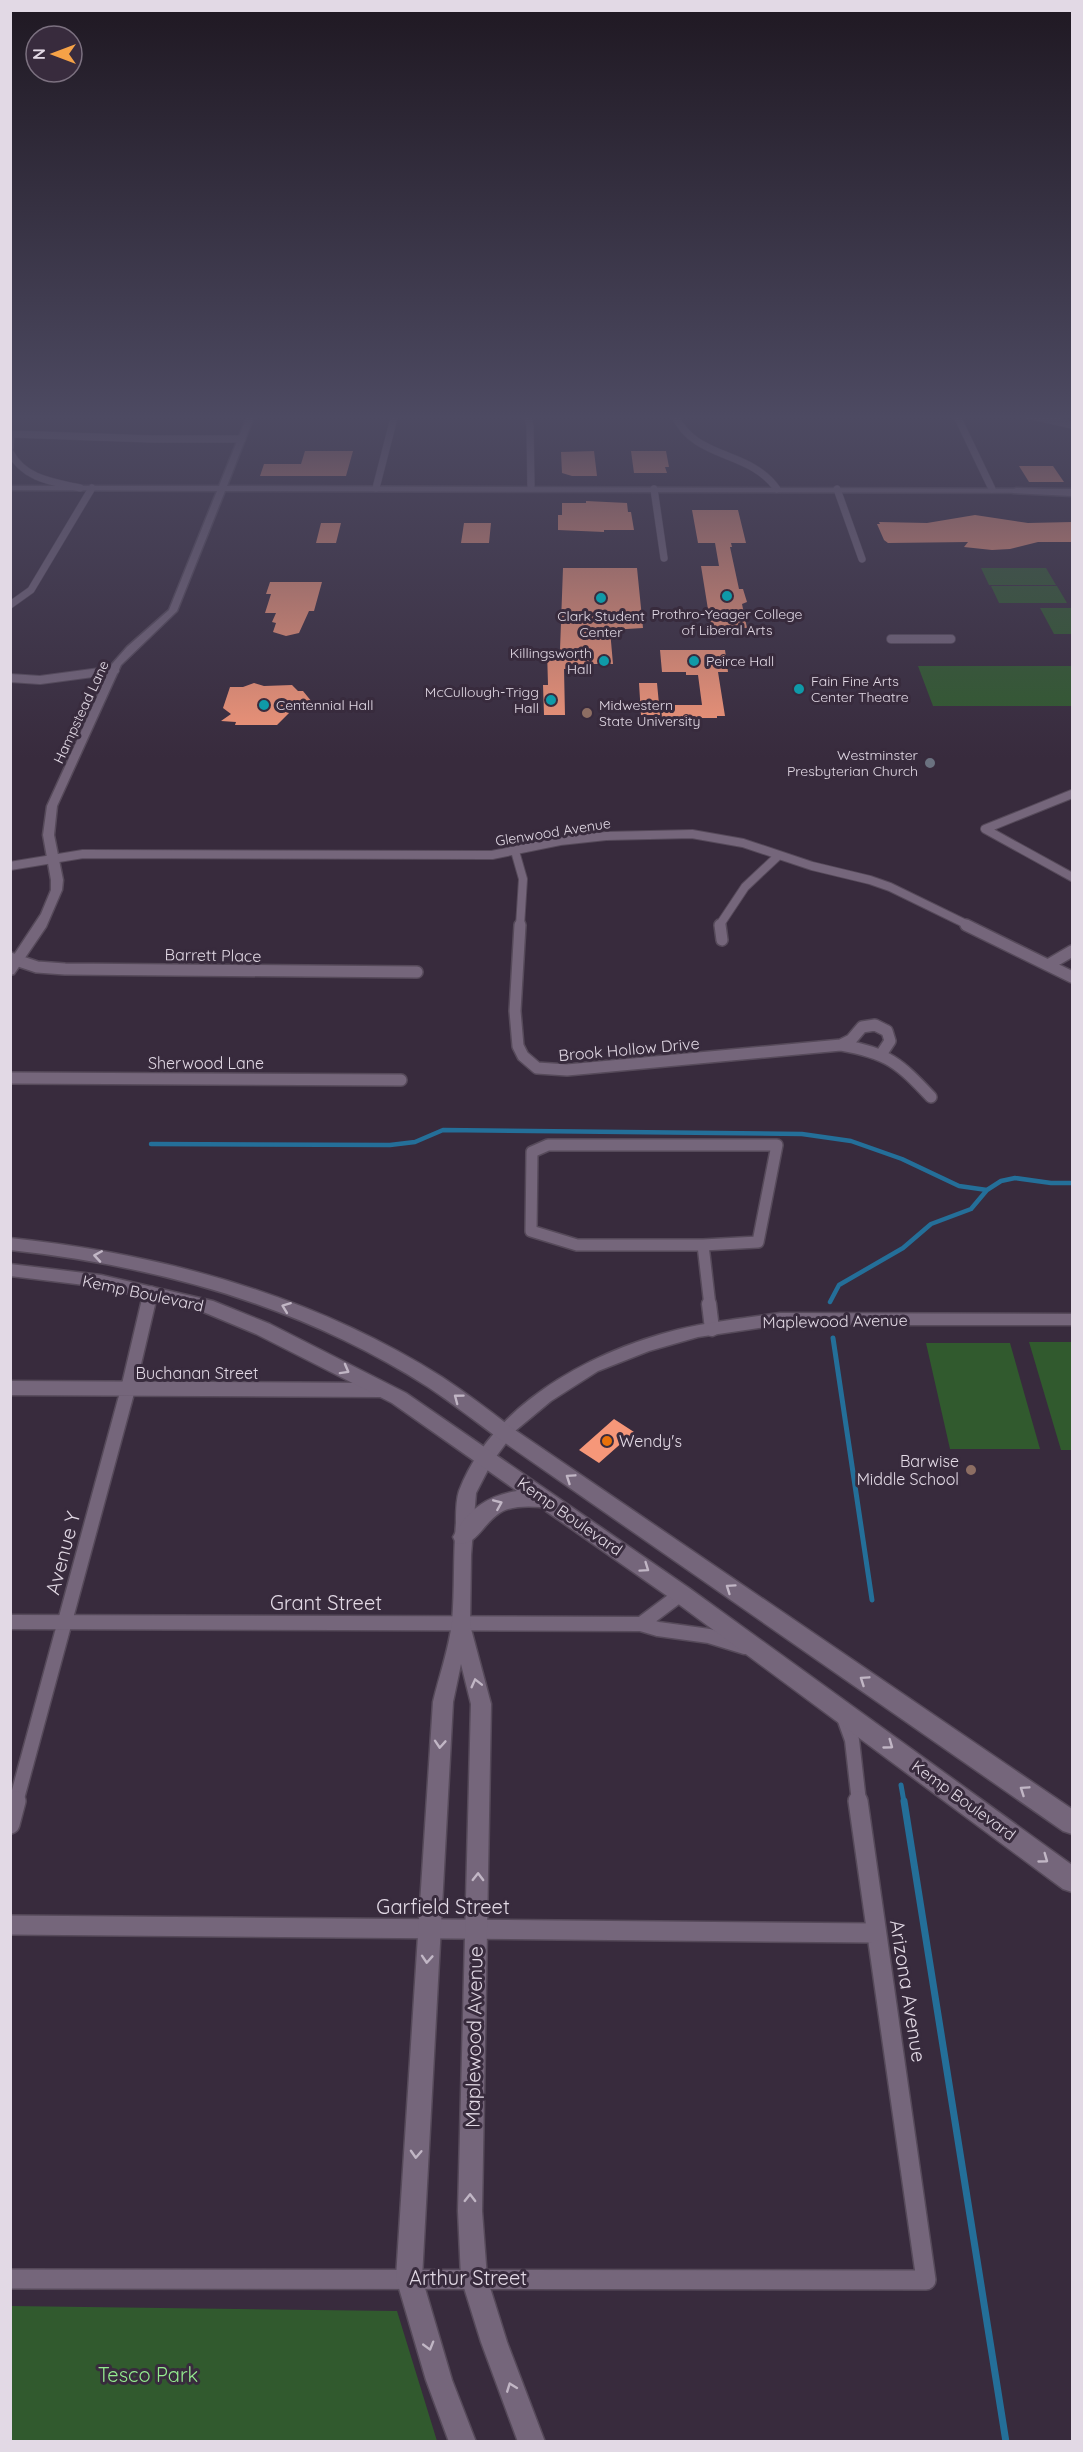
<svg xmlns="http://www.w3.org/2000/svg" width="1083" height="2452" font-family="Quicksand,sans-serif">
	<rect width="100%" height="100%" fill="#382b3d"/>
	<!-- green -->
	<path fill="#315a2e" d="M981 568H1046L1056 585H989Z
		M991 586H1057L1067 603H999Z
		M1040 608H1072V634H1054Z
		M918 666H1072V706H933Z
		M1029 1342H1072V1450H1061Z
		M926 1343H1010L1040 1449H950Z
		M11 2306 397 2311 437 2441H11Z"/>
	<g fill="none" stroke-linecap="round" stroke-linejoin="round">
		<!-- stream-far2 -->
		<path stroke="#246f99" stroke-width="4.5" d="M151 1144 390 1145 415 1142 443 1130 802 1134 851 1141 902 1159 959 1186 987 1190
			M830 1302 839 1285 903 1248 931 1224 971 1209 987 1190 1001 1181 1015 1178 1051 1183H1072"/>
		<!-- stream-far1 -->
		<path stroke="#246f99" stroke-width="5" d="M833 1338 872 1600
			M901 1785 904 1802"/>
		<!-- stream -->
		<path stroke="#246f99" stroke-width="7" d="M904 1801 1006 2442"/>
	</g>
	<!-- building -->
	<path fill="#f69779" d="M305 451H353L346 476H260L264 464H301Z
		M594 451 597 476H572L562 473 561 452Z
		M631 451H666L669 467H665L667 473H634Z
		M1019 466H1053L1064 482H1029Z
		M586 501 627 503 628 512H631L634 530H604V532L558 530V515H562V503H586Z
		M692 510H738L746 543H731L732 547H730L739 589H743L747 602 742 604 747 628H711L701 566H719L715 543H698Z
		M975 515 1028 523 1072 522V542H1038L1010 549 992 550 964 547 968 542 888 543 884 540 877 524H880L879 522 927 523Z
		M321 523H341L336 543H316Z
		M464 523H491L489 543H461Z
		M563 568H637L643 628 610 630 613 664H583V669H564L565 715H544L543 685H548L547 650H560Z
		M270 582H322L314 611H309L299 633 286 636 273 632 276 623 272 622 276 613H265L271 594H266Z
		M660 650H725L728 672H718L725 716H717V718H662L661 705H702L698 675H686V672H662Z
		M254 683 264 686 292 685 298 691H303L312 702 291 711 277 725H235L236 722 221 721 231 714 223 708 230 687H243Z
		M639 683H657L660 715H641Z
		M614 1419 634 1432 599 1463 579 1450Z"/>
	<g fill="none" stroke-linecap="round" stroke-linejoin="round">
		<defs>
			<path id="minor-far4" d="M527 414 530 426 531 488
				M674 414C695 461 749 449 777 489
				M956 414 992 489
				M1023 414 1072 425
				M10 447 11 434 152 439H242
				M10 452C24 479 53 482 80 488
				M376 488 395 414
				M654 489 664 558
				M837 489 862 559
				M10 605 31 590 92 488"/>
			<path id="minor-far3" d="M891 639H951
				M10 678 40 680 115 670
				M1072 794 985 829 1072 877
				M515 851 523 879 520 926
				M10 866 83 854 492 855 560 841 606 836 692 834 743 843 812 866 870 880 890 887 970 926
				M719 926 745 887 779 855"/>
			<path id="minor-far2" d="M520 925 515 1011 518 1046 523 1056 537 1068 567 1070 841 1045C888 1053 899 1063 931 1097
				M720 925 722 940
				M966 925 1072 977
				M10 958 37 967 65 969 417 972
				M1048 965 1072 951
				M841 1045 851 1040 862 1027 875 1025 887 1031 890 1041 882 1053
				M10 1078 401 1080
				M548 1145H777L758 1242 703 1245H577L531 1231 532 1152Z
				M703 1245 710 1306
				M148 1306 151 1292"/>
			<path id="minor-far1" d="M709 1304 712 1329
				M10 1388 381 1390
				M10 1622 641 1624 681 1594
				M641 1624 658 1629 709 1636 745 1647
				M843 1715 852 1740 859 1802
				M16 1802 128 1389 148 1304"/>
			<path id="minor" d="M10 1824 16 1801
				M10 1925 876 1933
				M10 2279 926 2280 858 1801"/>
			<path id="tertiary" d="M248 414H255L227 486 1072 489V493L225 491 177 611 121 665 57 806 54 835 63 880 62 890 46 927 14 974 10 975V961L41 914 51 890V880L43 835 47 806 112 664 127 647 169 610 217 491 10 490V486H219Z
				M780 1313 1072 1314V1325H780L698 1337 649 1351 598 1371 551 1401 515 1431 492 1462 476 1493 471 1555 470 1625 491 1704 482 2211 487 2278 507 2342 545 2442H518L481 2342 461 2278 458 2211 471 1704 461 1664 453 1702 422 2278 452 2380 476 2442H449L426 2380 396 2278 433 1702C439 1676 449 1649 452 1622 455 1589 453 1556 456 1523 456 1513 456 1500 459 1491 494 1398 607 1343 699 1325 726 1320 753 1317 780 1313Z"/>
			<path id="secondary" d="M1016 488 1072 490V496L1013 493 1011 491Z
				M10 1238C162 1254 312 1295 442 1377 466 1393 489 1410 512 1428L1072 1809V1834L1063 1831 498 1438C475 1421 452 1403 428 1387 302 1306 158 1266 10 1250Z
				M10 1264 101 1275 213 1301 270 1324 406 1393 689 1588 1072 1865V1892L1063 1889 673 1600 540 1507C528 1506 514 1506 503 1511 483 1521 476 1549 456 1543L453 1537C467 1510 487 1496 517 1491L392 1403 256 1334 201 1311 101 1287 10 1276Z"/>
		</defs>
		<!-- minor-far4 casing -->
		<use href="#minor-far4" stroke="#564a5a" stroke-width="8"/>
		<!-- minor-far3 casing -->
		<use href="#minor-far3" stroke="#564a5a" stroke-width="10"/>
		<!-- minor-far2 casing -->
		<use href="#minor-far2" stroke="#564a5a" stroke-width="14"/>
		<!-- minor-far1 casing -->
		<use href="#minor-far1" stroke="#564a5a" stroke-width="17"/>
		<!-- minor casing -->
		<use href="#minor" stroke="#564a5a" stroke-width="22"/>
		<!-- tertiary casing -->
		<use href="#tertiary" stroke="#564a5a" stroke-width="3"/>
		<!-- secondary casing -->
		<use href="#secondary" stroke="#564a5a" stroke-width="3"/>
		<!-- minor-far4 -->
		<use href="#minor-far4" stroke="#75667b" stroke-width="7"/>
		<!-- minor-far3 -->
		<use href="#minor-far3" stroke="#75667b" stroke-width="8"/>
		<!-- minor-far2 -->
		<use href="#minor-far2" stroke="#75667b" stroke-width="11"/>
		<!-- minor-far1 -->
		<use href="#minor-far1" stroke="#75667b" stroke-width="14"/>
		<!-- minor -->
		<use href="#minor" stroke="#75667b" stroke-width="19"/>
		<!-- tertiary -->
		<use href="#tertiary" fill="#75667b" fill-rule="evenodd"/>
		<!-- secondary -->
		<use href="#secondary" fill="#75667b" fill-rule="evenodd"/>
	</g>
	<!-- one-way arrows -->
	<defs><path id="oneway-chevron" d="M-2-3.5L2.5 0L-2 3.5" fill="none" stroke-width="1.6" stroke-linecap="round" stroke-linejoin="round" transform="scale(1.5)"/></defs>
	<g stroke="#c1b6c5">
		<use href="#oneway-chevron" transform="translate(98 1256) rotate(-171)"/>
		<use href="#oneway-chevron" transform="translate(286 1307) rotate(-159)"/>
		<use href="#oneway-chevron" transform="translate(345 1370) rotate(29)"/>
		<use href="#oneway-chevron" transform="translate(458 1398) rotate(-143)"/>
		<use href="#oneway-chevron" transform="translate(570 1478) rotate(-146)"/>
		<use href="#oneway-chevron" transform="translate(498 1504) rotate(-23)"/>
		<use href="#oneway-chevron" transform="translate(645 1568) rotate(35)"/>
		<use href="#oneway-chevron" transform="translate(730 1588) rotate(-145)"/>
		<use href="#oneway-chevron" transform="translate(864 1680) rotate(-146)"/>
		<use href="#oneway-chevron" transform="translate(476 1683) rotate(-104)"/>
		<use href="#oneway-chevron" transform="translate(440 1744) rotate(94)"/>
		<use href="#oneway-chevron" transform="translate(889 1745) rotate(36)"/>
		<use href="#oneway-chevron" transform="translate(1024 1790) rotate(-146)"/>
		<use href="#oneway-chevron" transform="translate(1044 1859) rotate(36)"/>
		<use href="#oneway-chevron" transform="translate(478 1877) rotate(-89)"/>
		<use href="#oneway-chevron" transform="translate(427 1959) rotate(94)"/>
		<use href="#oneway-chevron" transform="translate(416 2154) rotate(93)"/>
		<use href="#oneway-chevron" transform="translate(470 2198) rotate(-89)"/>
		<use href="#oneway-chevron" transform="translate(429 2346) rotate(74)"/>
		<use href="#oneway-chevron" transform="translate(511 2387) rotate(-111)"/>
	</g>
	<!-- sky -->
	<linearGradient id="sky" x2="0" y2="1"><stop stop-color="#1f1822"/><stop offset="0.55" stop-color="#4d4a62"/><stop offset="1" stop-color="#4d4a62" stop-opacity="0"/></linearGradient>
	<rect width="1083" height="758" fill="url(#sky)"/>
	<!-- markers -->
	<g fill="#0f9aa8" stroke="#382b3d" stroke-width="2">
		<circle cx="727" cy="596" r="6"/>
		<circle cx="601" cy="598" r="6"/>
		<circle cx="604" cy="661" r="6"/>
		<circle cx="694" cy="661" r="6"/>
		<circle cx="799" cy="689" r="6"/>
		<circle cx="551" cy="700" r="6"/>
		<circle cx="264" cy="705" r="6"/>
	</g>
	<g fill="#8d6e63" stroke="#382b3d" stroke-width="2">
		<circle cx="587" cy="713" r="6"/>
		<circle cx="971" cy="1470" r="6"/>
	</g>
	<circle fill="#6b7280" stroke="#382b3d" stroke-width="2" cx="930" cy="763" r="6"/>
	<circle fill="#e8710a" stroke="#382b3d" stroke-width="2" cx="607" cy="1441" r="6"/>
	<g text-anchor="middle" stroke-width="6" stroke-linejoin="round" paint-order="stroke">
		<!-- far-poi labels -->
		<g font-size="14" fill="#e2d9e5" stroke="#382b3d" text-anchor="start">
			<text x="727" y="619" text-anchor="middle">Prothro-Yeager College<tspan x="727" dy="16">of Liberal Arts</tspan></text>
			<text x="601" y="621" text-anchor="middle">Clark Student<tspan x="601" dy="16">Center</tspan></text>
			<text x="592" y="658" text-anchor="end">Killingsworth<tspan x="592" dy="16">Hall</tspan></text>
			<text x="706" y="666">Peirce Hall</text>
			<text x="811" y="686">Fain Fine Arts<tspan x="811" dy="16">Center Theatre</tspan></text>
			<text x="539" y="697" text-anchor="end">McCullough-Trigg<tspan x="539" dy="16">Hall</tspan></text>
			<text x="276" y="710">Centennial Hall</text>
			<text x="599" y="710">Midwestern<tspan x="599" dy="16">State University</tspan></text>
			<text x="918" y="760" text-anchor="end">Westminster<tspan x="918" dy="16">Presbyterian Church</tspan></text>
		</g>
		<!-- far-street labels -->
		<g font-size="14" fill="#e2d9e5" stroke="#382b3d">
			<text transform="translate(81 712) rotate(-65)" y="5">Hampstead Lane</text>
			<text transform="translate(553 832) rotate(-9)" y="5">Glenwood Avenue</text>
		</g>
		<!-- street labels -->
		<g font-size="16" fill="#e2d9e5" stroke="#382b3d">
			<text transform="translate(213 955) rotate(1)" y="6">Barrett Place</text>
			<text transform="translate(629 1049) rotate(-5)" y="6">Brook Hollow Drive</text>
			<text x="206" y="1069">Sherwood Lane</text>
			<text transform="translate(143 1293) rotate(12)" y="6">Kemp Boulevard</text>
			<text transform="translate(835 1321) rotate(-1)" y="6">Maplewood Avenue</text>
			<text x="197" y="1379">Buchanan Street</text>
			<text transform="translate(570 1516) rotate(35)" y="6">Kemp Boulevard</text>
			<text transform="translate(964 1800) rotate(36)" y="6">Kemp Boulevard</text>
		</g>
		<!-- poi labels -->
		<g font-size="16" fill="#e2d9e5" stroke="#382b3d" text-anchor="start">
			<text x="619" y="1447">Wendy's</text>
			<text x="959" y="1467" text-anchor="end">Barwise<tspan x="959" dy="18">Middle School</tspan></text>
		</g>
		<!-- near-street labels -->
		<g font-size="20" fill="#e2d9e5" stroke="#382b3d">
			<text transform="translate(63 1553) rotate(-75)" y="7">Avenue Y</text>
			<text x="326" y="1610">Grant Street</text>
			<text x="443" y="1914">Garfield Street</text>
			<text transform="translate(908 1991) rotate(81)" y="7">Arizona Avenue</text>
			<text transform="translate(474 2037) rotate(-89)" y="7">Maplewood Avenue</text>
			<text x="468" y="2285">Arthur Street</text>
		</g>
		<!-- near-park labels -->
		<g font-size="20" fill="#94ec8f" stroke="#382b3d">
			<text x="148" y="2382">Tesco Park</text>
		</g>
	</g>
	<!-- border -->
	<rect width="1083" height="2452" fill="none" stroke="#e2d9e5" stroke-width="24"/>
	<!-- north arrow -->
	<g transform="translate(54 54) rotate(270)"><circle r="28" fill="#382b3d" stroke="#7c7180" stroke-width="1.5"/>
	<path d="M0-4.5L10 22L0 15L-10 22Z" fill="#f6a247"/>
	<text y="-9" font-size="16" font-weight="bold" text-anchor="middle" fill="#e2d9e5">N</text>
	</g>
</svg>
